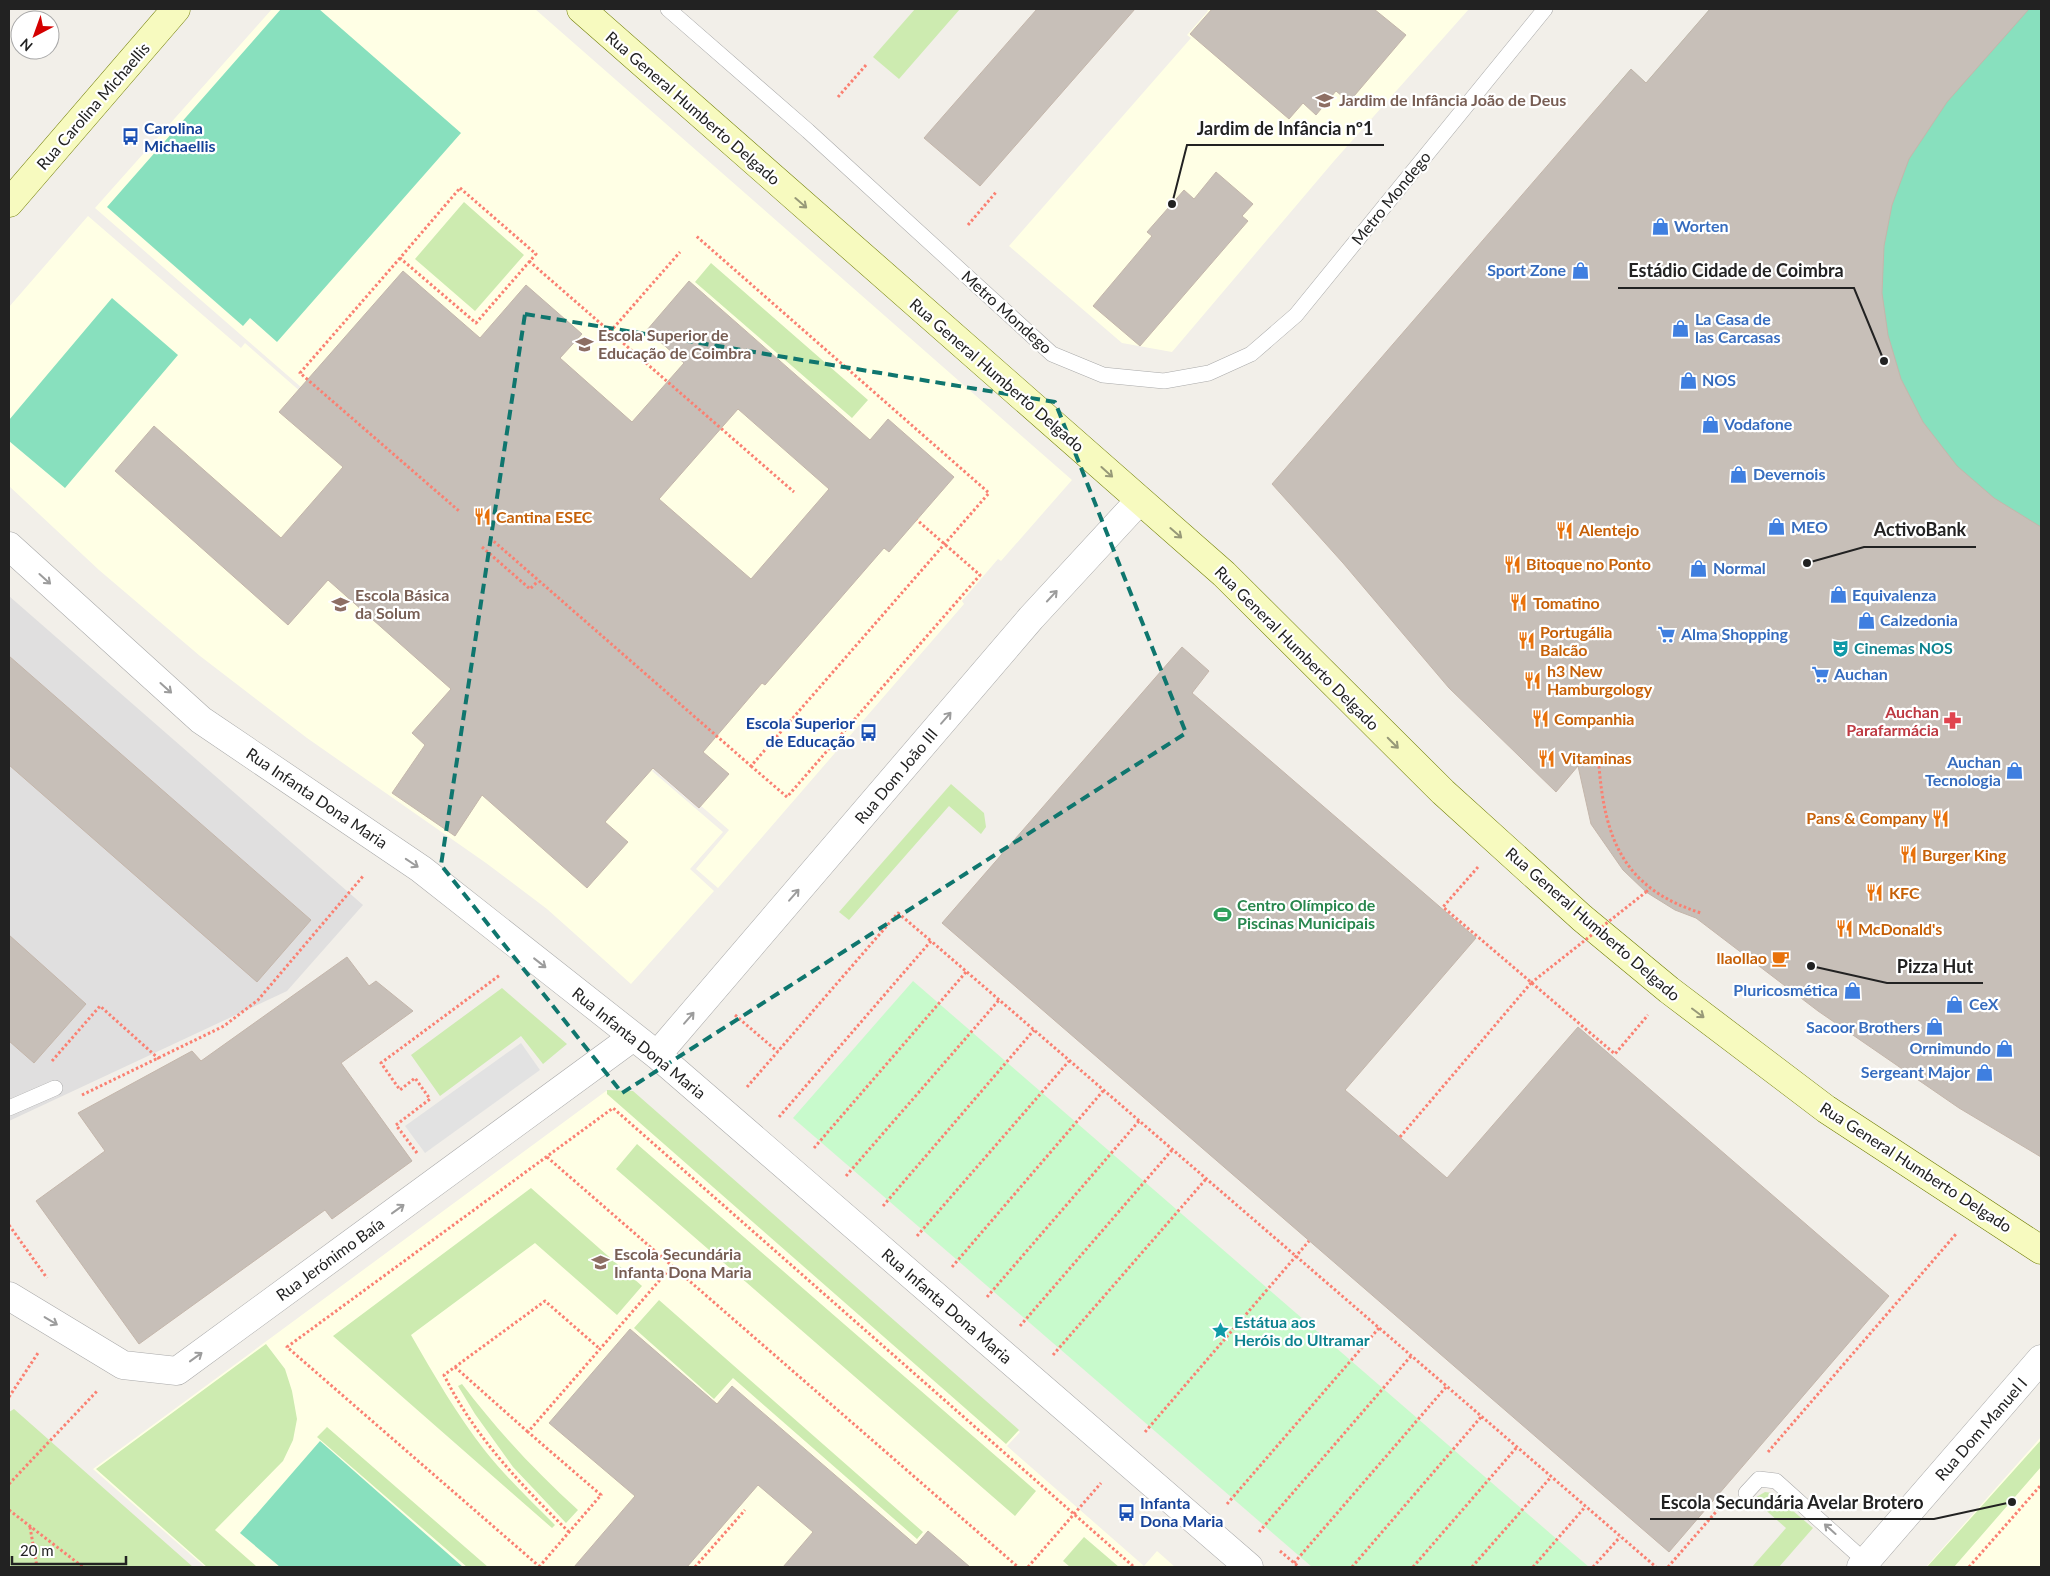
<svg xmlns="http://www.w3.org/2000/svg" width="2050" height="1576" font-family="Lato,sans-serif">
	<rect width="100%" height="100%" fill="#f2efe9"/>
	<!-- residential -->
	<path fill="#e0dfdf" d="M9 596 363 905 287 991 9 1121Z"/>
	<!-- education -->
	<path fill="#ffffe5" d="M272 9H535L1072 480 1001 561 998 559 962 601 964 604 718 888 696 869 729 830 658 769 592 640 95 208Z
		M1206 9H1469L1334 161 1172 352 1122 343 1009 246 1191 38 1187 35 1208 11Z
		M88 216 241 348 245 343 582 638 667 753 652 771 723 832 690 869 714 891 631 984 547 909 486 863 307 738 200 656 99 570 9 486V307Z
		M606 1091 632 1093 1020 1432 1007 1446 1144 1566 1157 1551 1175 1567H205L93 1469Z
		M2041 1437V1567H1926Z"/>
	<!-- grass -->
	<path fill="#cdebb0" d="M915 9H960L899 79 873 57Z
		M464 202 524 255 475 311 415 259Z
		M711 263 868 400 852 418 695 282Z
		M951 784 984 813 986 827 981 834 949 806 849 920 839 912Z
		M502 988 567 1044 543 1064 521 1036 440 1096 411 1055Z
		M607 1090 633 1091 1019 1430 1006 1444 607 1094Z
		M637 1144 1036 1491 1015 1516 616 1169Z
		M531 1188 642 1286 617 1315 535 1243 411 1335C434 1375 457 1415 486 1452 507 1478 531 1501 555 1525L552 1528 333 1336Z
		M659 1300 923 1532 917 1539 733 1378 714 1399 634 1328Z
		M266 1344 285 1369 292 1391 297 1419 293 1440 283 1461 215 1530 257 1567H207L96 1469Z
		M462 1384C497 1430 535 1471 578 1510L566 1523 513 1467 475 1414 458 1386Z
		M14 1409 193 1567H9V1412Z
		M327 1427 488 1567H467L317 1437Z
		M2041 1440V1467L1954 1567H1927Z
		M1765 1492 1772 1493 1813 1528 1779 1567H1752L1786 1528 1753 1499Z
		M1084 1537 1119 1567H1070L1063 1561Z"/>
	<!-- park -->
	<path fill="#c8facc" d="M913 981 1589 1567H1312L793 1118Z"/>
	<!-- pitch -->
	<path fill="#88e0be" d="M281 9H319L461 133 277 342 250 318 243 326 107 207Z
		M1710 9H2041V690L2020 682 1718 189 1609 94 1631 69 1646 83Z
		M112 298 178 355 65 488 9 441V420Z
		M320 1441 463 1567H280L240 1533Z"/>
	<!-- parking -->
	<path fill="#e2e2e2" d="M521 1043 540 1070 425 1153 405 1126Z"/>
	<!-- building -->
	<path fill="#c7bfb8" stroke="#c4b6ab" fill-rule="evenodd" d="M1037 9H1135L980 186 924 138Z
		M1212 9H1374L1406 35 1349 102 1336 91 1316 115 1303 103 1289 119 1190 34Z
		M1710 9H2029L1947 102 1909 159 1892 205 1884 246 1882 293 1888 335 1901 379 1923 422 1957 466 1994 498 2041 527V1157L1959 1108 1818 1011 1696 918 1675 910 1646 892 1623 870 1591 824 1578 766 1556 792 1449 688 1343 563 1272 484 1631 69 1646 83Z
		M1216 172 1253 204 1242 216 1248 221 1140 346 1093 306 1152 236 1147 232 1184 190 1194 199Z
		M403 271 480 338 526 285 582 334 560 358 632 422 684 363 647 330 689 281 870 440 888 419 954 477 889 552 884 548 765 685 762 683 703 752 729 774 699 808 653 768 605 822 628 842 587 888 482 795 455 836 392 793 425 745 412 733 451 689 328 580 288 625 115 471 154 426 281 538 343 467 279 412ZM738 409 829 489 751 579 659 499Z
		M1182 647 1209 671 1192 693 1476 938 1345 1090 1447 1178 1578 1027 1889 1296 1669 1552 942 923Z
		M9 656 311 920 257 982 9 765Z
		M9 935 86 1004 34 1063 9 1041Z
		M347 957 369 986 376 981 413 1011 341 1063 412 1161 332 1219 325 1210 139 1344 36 1201 105 1151 78 1113 192 1051 201 1061Z
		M630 1329 717 1404 732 1386 916 1545 928 1531 970 1567H783L813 1532 758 1485 687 1567H574L635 1496 549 1423Z"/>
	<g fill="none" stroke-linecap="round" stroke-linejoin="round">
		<defs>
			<path id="lane" d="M668 9 808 131 1052 354 1103 375 1164 381 1209 373 1251 354 1296 315 1545 9
				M9 1108 55 1088
				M1746 1493 1759 1479 1776 1481 1866 1562"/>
			<path id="street" d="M9 546 201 720 421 869 657 1055 1249 1567
				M657 1055 1031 618 1139 501
				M9 1296 123 1365 177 1371 633 1037
				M1861 1567 2041 1359"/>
			<path id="secondary" d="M581 9 1224 574 1443 792 1582 918 1669 990 1826 1109 2041 1250
				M9 203 176 9"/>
		</defs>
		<!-- lane casing -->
		<use href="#lane" stroke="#a9a9a9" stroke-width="16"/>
		<!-- street casing -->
		<use href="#street" stroke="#a9a9a9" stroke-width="29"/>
		<!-- secondary casing -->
		<use href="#secondary" stroke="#707d05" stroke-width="29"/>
		<!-- path -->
		<path stroke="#fa8072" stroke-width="3" stroke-dasharray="2.5 2.5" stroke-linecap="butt" d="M838 97 866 65
			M460 188 536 254 476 323 400 258Z
			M968 225 997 191
			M400 258 300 373 459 511
			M529 261 794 492
			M610 332 680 252
			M490 538 751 766 989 493 695 235
			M482 547 530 589 538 581
			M751 766 787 797 980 575 917 520
			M1599 766C1605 841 1625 889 1701 913
			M1478 867 1443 907 1615 1054 1648 1015
			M1646 892 1650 888
			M735 1015 778 1052
			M52 1061 100 1006 159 1059
			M747 1087 898 913 931 941
			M82 1095 224 1026 258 1000 364 875
			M779 1117 931 941 1656 1567
			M1400 1137 1531 983
			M814 1148 966 972
			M417 1153 396 1125 430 1099 415 1078 400 1090 381 1063 500 975
			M547 1157 1018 1567
			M846 1176 999 1000
			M883 1206 1034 1030
			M9 1225 47 1278
			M917 1236 1069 1061
			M952 1267 1103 1091
			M987 1297 1139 1121
			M1020 1326 1172 1150
			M1053 1355 1206 1179
			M455 1367 528 1432
			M9 1397 38 1353
			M1145 1432 1309 1241
			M1768 1452 1956 1234
			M9 1484 98 1390
			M1227 1504 1379 1328
			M9 1510 83 1567
			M30 1527 37 1567
			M569 1532C521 1485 474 1436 444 1375L545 1301 600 1349
			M1259 1532 1411 1356
			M1280 1551 1299 1567
			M1294 1563 1446 1387
			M539 1567 601 1495 528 1432 672 1266
			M540 1567 287 1347 613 1108 1134 1567
			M695 1567 745 1510
			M1028 1567 1101 1483
			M1352 1567 1481 1417
			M1413 1567 1517 1447
			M1472 1567 1551 1477
			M1533 1567 1585 1507
			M1593 1567 1620 1537
			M1668 1567 1721 1506
			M1969 1567 2041 1485"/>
		<!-- lane -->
		<use href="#lane" stroke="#fff" stroke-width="15"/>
		<!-- street -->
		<use href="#street" stroke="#fff" stroke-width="28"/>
		<!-- secondary -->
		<use href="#secondary" stroke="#f7fabf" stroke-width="28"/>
		<!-- path-bridge -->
		<path stroke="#fa8072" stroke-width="3" stroke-dasharray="2.5 2.5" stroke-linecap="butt" d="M1531 983 1646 892"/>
	</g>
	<!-- one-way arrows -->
	<defs><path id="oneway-shaft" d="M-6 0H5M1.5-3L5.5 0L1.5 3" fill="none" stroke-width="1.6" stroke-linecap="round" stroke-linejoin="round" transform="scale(1.25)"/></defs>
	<g stroke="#979978">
		<use href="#oneway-shaft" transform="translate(801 203) rotate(41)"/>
		<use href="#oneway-shaft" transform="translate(1107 472) rotate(42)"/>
		<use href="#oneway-shaft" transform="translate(1176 533) rotate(41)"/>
		<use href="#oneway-shaft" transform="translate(1393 743) rotate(45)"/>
		<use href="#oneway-shaft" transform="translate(1698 1013) rotate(37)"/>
	</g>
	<g stroke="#9c9c9c">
		<use href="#oneway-shaft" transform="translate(45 579) rotate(42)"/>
		<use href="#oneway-shaft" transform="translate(1052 596) rotate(-47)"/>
		<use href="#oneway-shaft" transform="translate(166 688) rotate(42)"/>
		<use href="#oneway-shaft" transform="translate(946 718) rotate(-49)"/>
		<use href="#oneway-shaft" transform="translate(412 863) rotate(34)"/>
		<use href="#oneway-shaft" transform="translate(794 895) rotate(-49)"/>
		<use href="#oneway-shaft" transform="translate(540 963) rotate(38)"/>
		<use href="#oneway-shaft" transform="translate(689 1018) rotate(-49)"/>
		<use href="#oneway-shaft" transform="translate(398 1209) rotate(-36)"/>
		<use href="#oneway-shaft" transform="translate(51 1321) rotate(31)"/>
		<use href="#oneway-shaft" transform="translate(196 1357) rotate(-36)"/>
		<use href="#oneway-shaft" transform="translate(1830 1529) rotate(-138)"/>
	</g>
	<!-- marked area -->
	<path fill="none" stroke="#0f766e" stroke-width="4" stroke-dasharray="10 6" stroke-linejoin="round" d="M525 314 1055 402 1186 733 622 1093 441 865Z"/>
	<!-- icons -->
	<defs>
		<symbol id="school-bare" viewBox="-9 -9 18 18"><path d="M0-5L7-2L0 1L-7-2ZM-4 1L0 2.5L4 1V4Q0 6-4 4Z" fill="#8d6e63" stroke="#fff" stroke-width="2.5" paint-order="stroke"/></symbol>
		<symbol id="bus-bare" viewBox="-9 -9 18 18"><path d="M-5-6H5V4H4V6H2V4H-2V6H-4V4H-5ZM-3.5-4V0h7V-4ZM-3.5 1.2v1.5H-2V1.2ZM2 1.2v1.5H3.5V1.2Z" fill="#1a4fb4" stroke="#fff" stroke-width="2.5" paint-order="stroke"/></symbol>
		<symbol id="shop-bare" viewBox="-9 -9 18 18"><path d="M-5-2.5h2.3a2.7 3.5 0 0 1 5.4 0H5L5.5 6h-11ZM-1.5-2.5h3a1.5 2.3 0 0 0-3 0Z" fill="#3f7fe0" stroke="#fff" stroke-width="2.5" paint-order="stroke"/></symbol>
		<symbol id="university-bare" viewBox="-9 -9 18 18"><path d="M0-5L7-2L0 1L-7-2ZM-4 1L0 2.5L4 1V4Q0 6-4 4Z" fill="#8d6e63" stroke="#fff" stroke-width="2.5" paint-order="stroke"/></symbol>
		<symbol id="restaurant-bare" viewBox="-9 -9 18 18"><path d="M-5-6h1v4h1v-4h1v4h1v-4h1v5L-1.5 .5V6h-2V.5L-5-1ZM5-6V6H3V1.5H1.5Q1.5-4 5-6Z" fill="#e8710a" stroke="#fff" stroke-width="2.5" paint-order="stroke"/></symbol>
		<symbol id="supermarket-bare" viewBox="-9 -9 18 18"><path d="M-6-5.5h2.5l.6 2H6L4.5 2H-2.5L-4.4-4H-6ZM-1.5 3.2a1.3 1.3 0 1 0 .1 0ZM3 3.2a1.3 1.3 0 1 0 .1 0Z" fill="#3f7fe0" stroke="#fff" stroke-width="2.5" paint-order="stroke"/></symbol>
		<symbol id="theatre-bare" viewBox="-9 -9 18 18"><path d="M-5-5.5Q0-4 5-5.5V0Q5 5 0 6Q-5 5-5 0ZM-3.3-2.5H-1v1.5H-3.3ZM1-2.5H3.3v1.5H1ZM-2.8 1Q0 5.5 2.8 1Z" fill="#0f9aa8" stroke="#fff" stroke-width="2.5" paint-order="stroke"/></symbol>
		<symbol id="pharmacy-bare" viewBox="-9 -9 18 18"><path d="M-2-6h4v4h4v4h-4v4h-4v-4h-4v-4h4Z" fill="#e0444e" stroke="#fff" stroke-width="2.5" paint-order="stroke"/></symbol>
		<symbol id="stadium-bare" viewBox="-9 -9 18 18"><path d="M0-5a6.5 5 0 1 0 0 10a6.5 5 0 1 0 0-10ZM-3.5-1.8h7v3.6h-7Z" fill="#2e9e5b" stroke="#fff" stroke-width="2.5" paint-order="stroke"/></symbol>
		<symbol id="cafe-bare" viewBox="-9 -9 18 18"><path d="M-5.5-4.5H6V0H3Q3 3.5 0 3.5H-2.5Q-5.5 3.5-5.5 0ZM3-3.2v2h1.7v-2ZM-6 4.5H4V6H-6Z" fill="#e8710a" stroke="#fff" stroke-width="2.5" paint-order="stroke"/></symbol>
		<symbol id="sight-bare" viewBox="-9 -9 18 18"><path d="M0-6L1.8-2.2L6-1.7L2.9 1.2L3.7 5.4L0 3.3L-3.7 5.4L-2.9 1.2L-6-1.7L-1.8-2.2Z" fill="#0f9aa8" stroke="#fff" stroke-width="2.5" paint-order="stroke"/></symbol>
	</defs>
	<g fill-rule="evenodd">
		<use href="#school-bare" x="1312" y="88" width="25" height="25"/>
		<use href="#bus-bare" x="118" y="124" width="25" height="25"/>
		<use href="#shop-bare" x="1648" y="214" width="25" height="25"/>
		<use href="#shop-bare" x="1568" y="258" width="25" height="25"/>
		<use href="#shop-bare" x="1668" y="316" width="25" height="25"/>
		<use href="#university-bare" x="572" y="332" width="25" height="25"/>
		<use href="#shop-bare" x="1676" y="368" width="25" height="25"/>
		<use href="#shop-bare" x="1698" y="412" width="25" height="25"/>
		<use href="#shop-bare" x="1726" y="462" width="25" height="25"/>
		<use href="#restaurant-bare" x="470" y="504" width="25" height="25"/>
		<use href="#shop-bare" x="1764" y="514" width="25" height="25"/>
		<use href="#restaurant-bare" x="1552" y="518" width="25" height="25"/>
		<use href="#restaurant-bare" x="1500" y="552" width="25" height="25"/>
		<use href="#shop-bare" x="1686" y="556" width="25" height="25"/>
		<use href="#shop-bare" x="1826" y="582" width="25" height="25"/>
		<use href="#restaurant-bare" x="1506" y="590" width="25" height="25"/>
		<use href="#school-bare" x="328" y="592" width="25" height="25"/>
		<use href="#shop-bare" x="1854" y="608" width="25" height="25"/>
		<use href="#supermarket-bare" x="1654" y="622" width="25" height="25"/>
		<use href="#restaurant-bare" x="1514" y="628" width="25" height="25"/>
		<use href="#theatre-bare" x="1828" y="636" width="25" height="25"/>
		<use href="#supermarket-bare" x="1808" y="662" width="25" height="25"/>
		<use href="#restaurant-bare" x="1520" y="668" width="25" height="25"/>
		<use href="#restaurant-bare" x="1528" y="706" width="25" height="25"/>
		<use href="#pharmacy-bare" x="1940" y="708" width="25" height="25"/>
		<use href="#bus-bare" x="856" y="720" width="25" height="25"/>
		<use href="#restaurant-bare" x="1534" y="746" width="25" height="25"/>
		<use href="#shop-bare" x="2002" y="758" width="25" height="25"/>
		<use href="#restaurant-bare" x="1928" y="806" width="25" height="25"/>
		<use href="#restaurant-bare" x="1896" y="842" width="25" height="25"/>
		<use href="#restaurant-bare" x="1862" y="880" width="25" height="25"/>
		<use href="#stadium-bare" x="1210" y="902" width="25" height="25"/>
		<use href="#restaurant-bare" x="1832" y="916" width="25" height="25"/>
		<use href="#cafe-bare" x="1768" y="946" width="25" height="25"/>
		<use href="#shop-bare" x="1840" y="978" width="25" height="25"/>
		<use href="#shop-bare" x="1942" y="992" width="25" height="25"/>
		<use href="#shop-bare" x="1922" y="1014" width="25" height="25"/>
		<use href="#shop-bare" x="1992" y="1036" width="25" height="25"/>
		<use href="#shop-bare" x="1972" y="1060" width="25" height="25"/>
		<use href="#school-bare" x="588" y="1250" width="25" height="25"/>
		<use href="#sight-bare" x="1208" y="1318" width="25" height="25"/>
		<use href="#bus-bare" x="1114" y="1500" width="25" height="25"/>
	</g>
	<g text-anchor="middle" stroke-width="4.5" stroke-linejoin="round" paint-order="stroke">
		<!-- education labels -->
		<g font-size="16" font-weight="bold" fill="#785e54" stroke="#fff" text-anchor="start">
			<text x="1339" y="106">Jardim de Infância João de Deus</text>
			<text x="598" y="341">Escola Superior de<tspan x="598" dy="18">Educação de Coimbra</tspan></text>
			<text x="355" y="601">Escola Básica<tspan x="355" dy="18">da Solum</tspan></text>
			<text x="614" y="1260">Escola Secundária<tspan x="614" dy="18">Infanta Dona Maria</tspan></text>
		</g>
		<!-- street labels -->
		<g font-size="16" fill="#222" stroke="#fff">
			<text transform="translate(93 106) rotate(-49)" y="6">Rua Carolina Michaellis</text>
			<text transform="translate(693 108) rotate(41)" y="6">Rua General Humberto Delgado</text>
			<text transform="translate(1391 198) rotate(-51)" y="6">Metro Mondego</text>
			<text transform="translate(1007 312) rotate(42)" y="6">Metro Mondego</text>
			<text transform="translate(997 375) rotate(41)" y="6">Rua General Humberto Delgado</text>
			<text transform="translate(1297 648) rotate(45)" y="6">Rua General Humberto Delgado</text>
			<text transform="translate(896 776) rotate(-50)" y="6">Rua Dom João III</text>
			<text transform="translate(317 798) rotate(34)" y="6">Rua Infanta Dona Maria</text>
			<text transform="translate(1593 924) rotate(41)" y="6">Rua General Humberto Delgado</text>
			<text transform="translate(639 1043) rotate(39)" y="6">Rua Infanta Dona Maria</text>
			<text transform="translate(1916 1167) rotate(33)" y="6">Rua General Humberto Delgado</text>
			<text transform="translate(330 1259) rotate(-36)" y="6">Rua Jerónimo Baía</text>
			<text transform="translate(947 1306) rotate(41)" y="6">Rua Infanta Dona Maria</text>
			<text transform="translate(1981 1429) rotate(-49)" y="6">Rua Dom Manuel I</text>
		</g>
		<!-- transit labels -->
		<g font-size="16" font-weight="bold" fill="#164399" stroke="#fff" text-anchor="start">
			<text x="144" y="134">Carolina<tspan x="144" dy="18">Michaellis</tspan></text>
			<text x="855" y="729" text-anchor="end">Escola Superior<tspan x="855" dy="18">de Educação</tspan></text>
			<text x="1140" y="1509">Infanta<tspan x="1140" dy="18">Dona Maria</tspan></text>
		</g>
		<!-- shop labels -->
		<g font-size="16" font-weight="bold" fill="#366cbe" stroke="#fff" text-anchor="start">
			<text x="1674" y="232">Worten</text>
			<text x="1566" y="276" text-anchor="end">Sport Zone</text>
			<text x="1695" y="325">La Casa de<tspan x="1695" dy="18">las Carcasas</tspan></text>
			<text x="1702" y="386">NOS</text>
			<text x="1724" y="430">Vodafone</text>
			<text x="1753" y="480">Devernois</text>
			<text x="1791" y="533">MEO</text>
			<text x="1713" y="574">Normal</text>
			<text x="1852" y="601">Equivalenza</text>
			<text x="1880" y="626">Calzedonia</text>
			<text x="1681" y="640">Alma Shopping</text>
			<text x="1834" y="680">Auchan</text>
			<text x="2001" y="768" text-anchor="end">Auchan<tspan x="2001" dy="18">Tecnologia</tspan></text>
			<text x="1838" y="996" text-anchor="end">Pluricosmética</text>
			<text x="1969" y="1010">CeX</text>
			<text x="1920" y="1033" text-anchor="end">Sacoor Brothers</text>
			<text x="1991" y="1054" text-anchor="end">Ornimundo</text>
			<text x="1970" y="1078" text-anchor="end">Sergeant Major</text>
		</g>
		<!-- food labels -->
		<g font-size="16" font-weight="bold" fill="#c56008" stroke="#fff" text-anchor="start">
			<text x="496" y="523">Cantina ESEC</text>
			<text x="1579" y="536">Alentejo</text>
			<text x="1526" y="570">Bitoque no Ponto</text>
			<text x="1533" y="609">Tomatino</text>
			<text x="1540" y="638">Portugália<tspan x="1540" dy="18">Balcão</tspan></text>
			<text x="1547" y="677">h3 New<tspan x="1547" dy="18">Hamburgology</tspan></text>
			<text x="1554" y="725">Companhia</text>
			<text x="1561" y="764">Vitaminas</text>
			<text x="1927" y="824" text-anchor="end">Pans &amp; Company</text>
			<text x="1922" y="861">Burger King</text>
			<text x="1889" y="899">KFC</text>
			<text x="1858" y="935">McDonald's</text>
			<text x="1767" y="964" text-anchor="end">llaollao</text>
		</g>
		<!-- culture labels -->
		<g font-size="16" font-weight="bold" fill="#0d838f" stroke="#fff" text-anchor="start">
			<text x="1854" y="654">Cinemas NOS</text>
			<text x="1234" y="1328">Estátua aos<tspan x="1234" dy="18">Heróis do Ultramar</tspan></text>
		</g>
		<!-- health labels -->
		<g font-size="16" font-weight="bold" fill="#be3a42" stroke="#fff" text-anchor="end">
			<text x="1939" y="718">Auchan<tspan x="1939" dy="18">Parafarmácia</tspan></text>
		</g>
		<!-- leisure labels -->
		<g font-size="16" font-weight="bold" fill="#27864d" stroke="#fff" text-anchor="start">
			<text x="1237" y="911">Centro Olímpico de<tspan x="1237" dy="18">Piscinas Municipais</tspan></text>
		</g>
	</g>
	<!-- callouts -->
	<path fill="none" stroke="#222" stroke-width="2" d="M1172 204L1187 145H1384M1884 361L1854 288H1618M1807 563L1864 547H1976M1811 966L1887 983H1983M2012 1502L1934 1519H1650"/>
	<g fill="#222" stroke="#fff" stroke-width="2">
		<circle cx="1172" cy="204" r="5"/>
		<circle cx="1884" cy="361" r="5"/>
		<circle cx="1807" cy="563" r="5"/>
		<circle cx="1811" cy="966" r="5"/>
		<circle cx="2012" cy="1502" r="5"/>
	</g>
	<g font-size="18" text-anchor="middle" font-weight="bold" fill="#222" stroke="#fff" stroke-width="4.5" stroke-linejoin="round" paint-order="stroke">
		<text x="1285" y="135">Jardim de Infância nº1</text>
		<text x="1736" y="277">Estádio Cidade de Coimbra</text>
		<text x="1920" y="536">ActivoBank</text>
		<text x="1935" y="973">Pizza Hut</text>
		<text x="1792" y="1509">Escola Secundária Avelar Brotero</text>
	</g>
	<!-- border -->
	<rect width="2050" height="1576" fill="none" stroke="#222222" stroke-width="20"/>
	<!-- north arrow -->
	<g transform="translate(35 35) rotate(221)"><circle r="24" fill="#ffffff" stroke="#a7a7a7"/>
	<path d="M0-4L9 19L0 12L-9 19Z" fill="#d40000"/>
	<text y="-8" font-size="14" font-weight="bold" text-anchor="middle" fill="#222222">N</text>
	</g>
	<!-- scale -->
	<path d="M12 1556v8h114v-8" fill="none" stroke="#222222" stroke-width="2.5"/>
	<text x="20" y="1556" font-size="15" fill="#222222" stroke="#ffffff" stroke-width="4" paint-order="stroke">20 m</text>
</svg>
